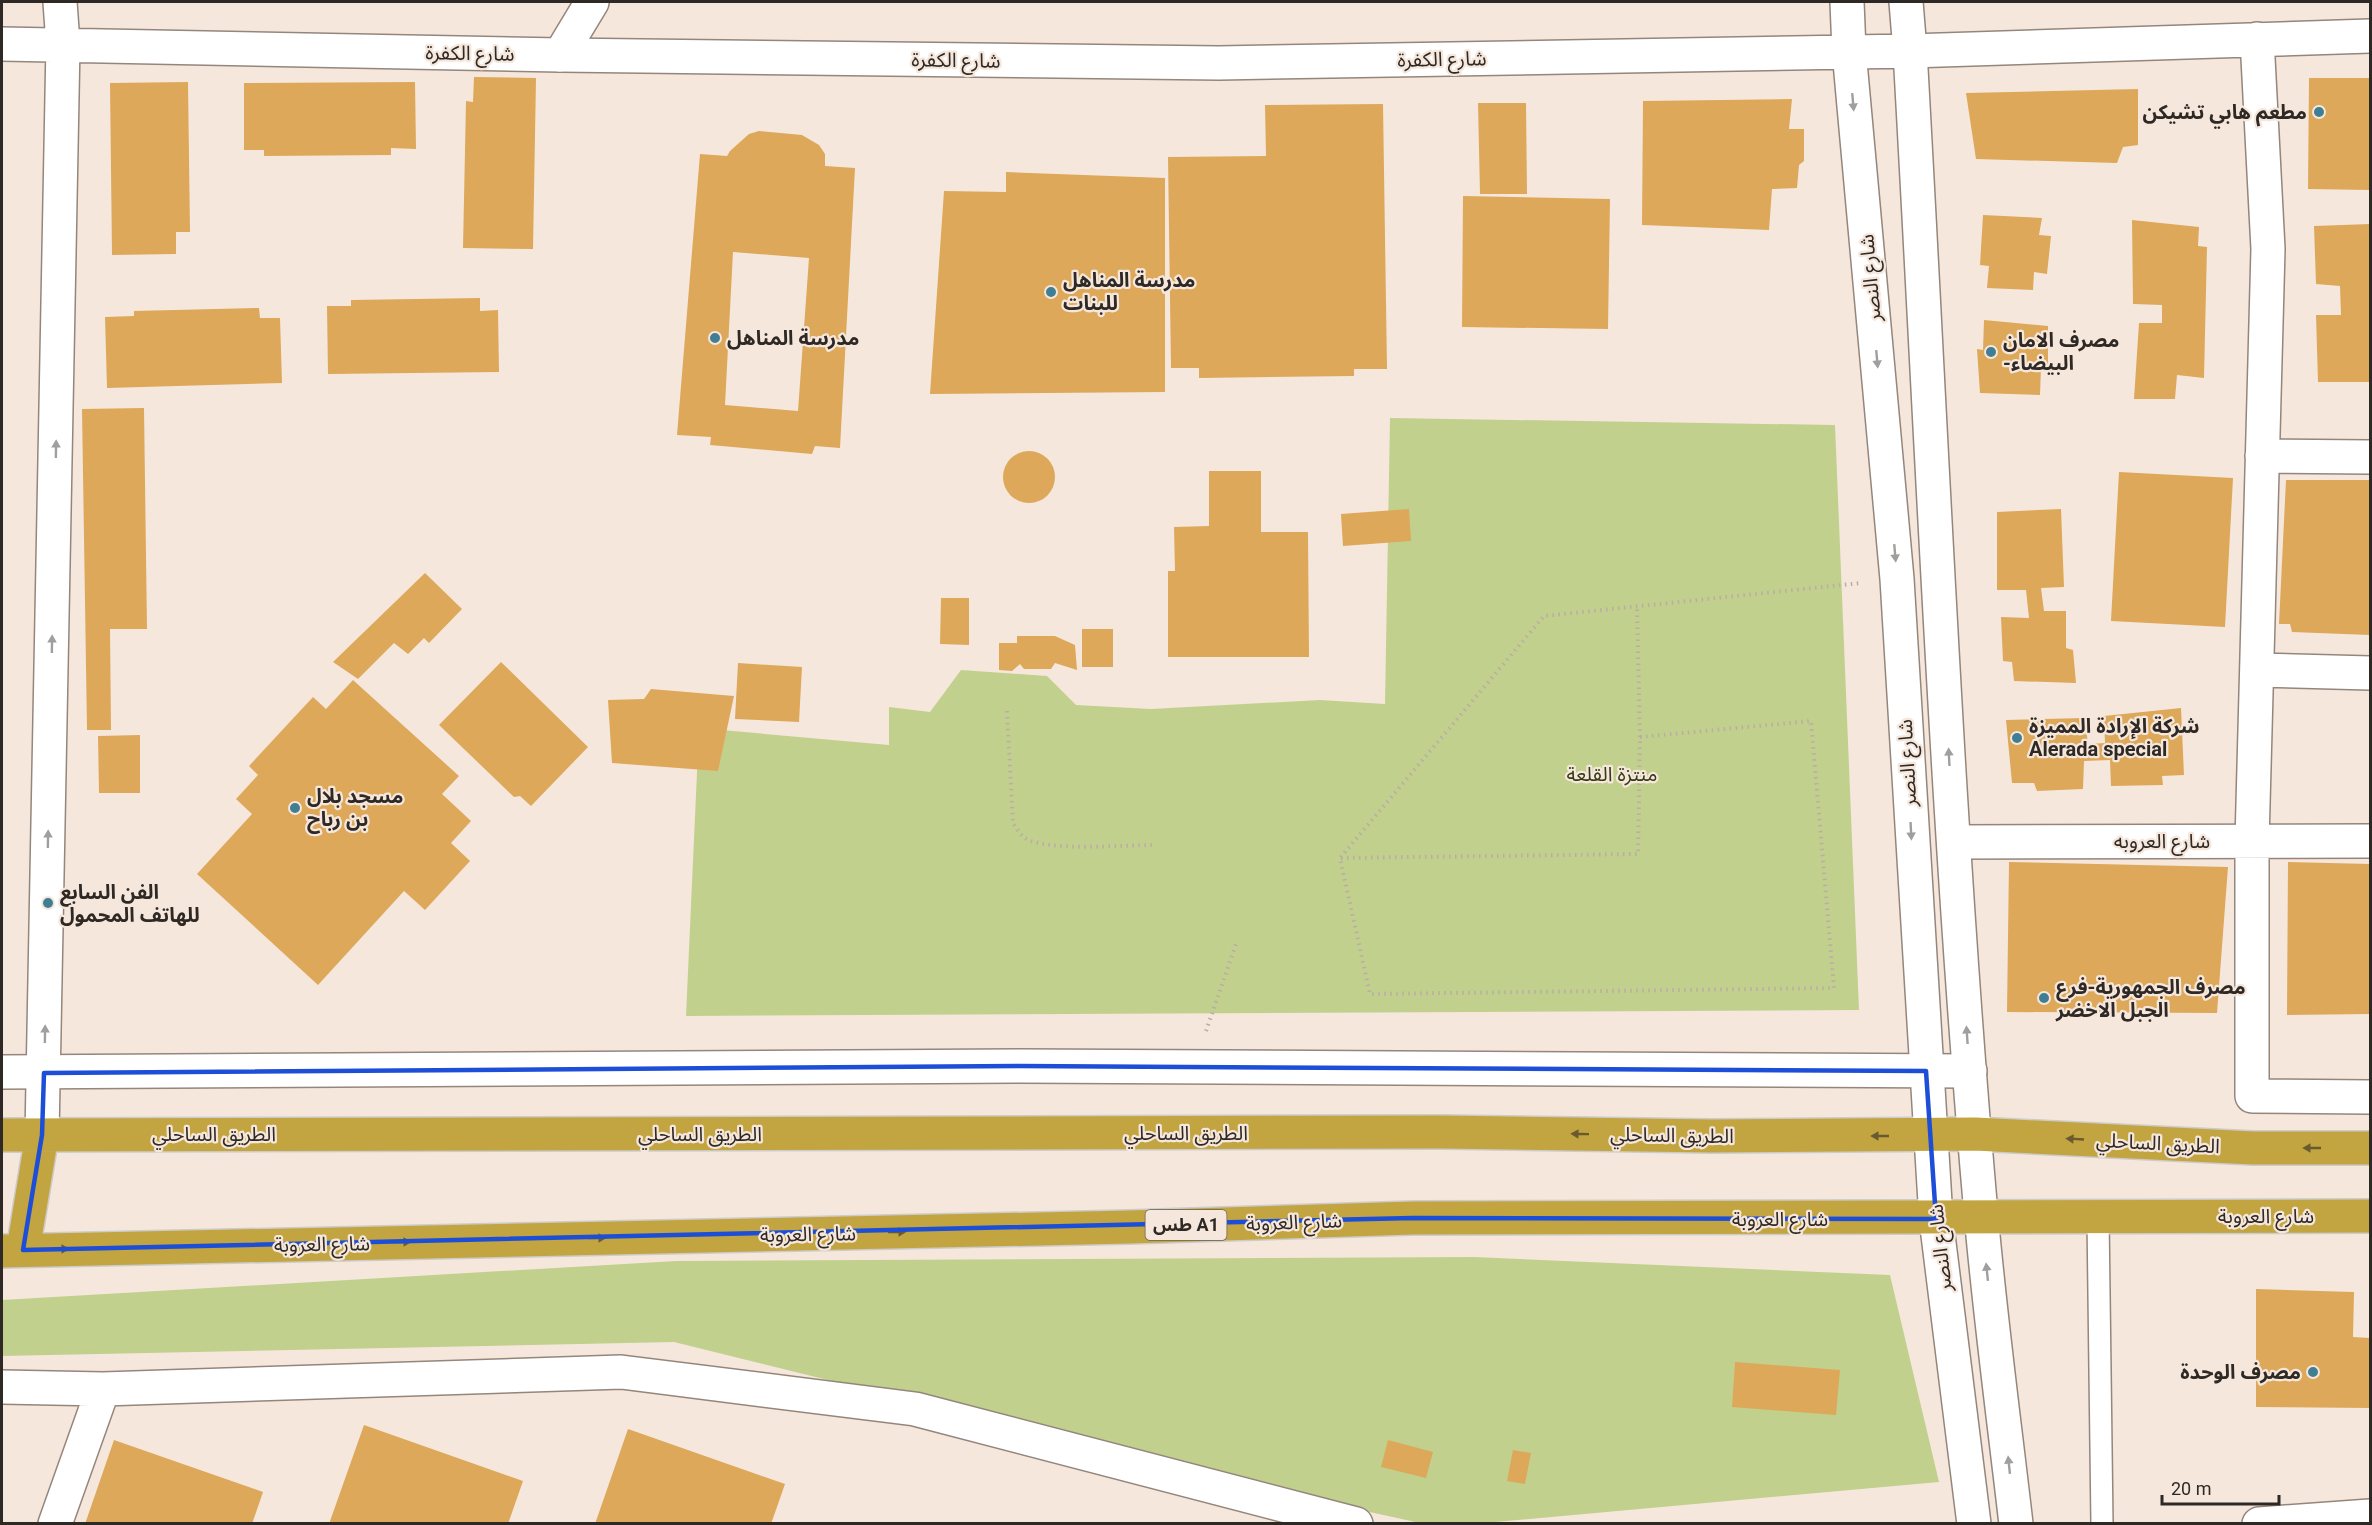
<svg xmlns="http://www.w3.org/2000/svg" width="2372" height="1525" font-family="Roboto,'Noto Sans Arabic',sans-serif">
	<rect width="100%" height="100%" fill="#f6e7dc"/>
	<!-- green -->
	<path fill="#c2d08e" d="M1390 418 1835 425 1859 1010 686 1016 699 728 889 745V707L930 712 961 670 1047 676 1076 705 1151 709 1320 700 1385 704Z
		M1474 1257 1890 1275 1939 1482 1484 1523H1420L1301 1497 674 1342 2 1356V1300L676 1261Z"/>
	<!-- building -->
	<path fill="#dda859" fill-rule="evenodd" d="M474 77 536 78 533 249 463 248 466 101 473 102Z
		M2309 78H2370V190L2308 189Z
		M188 82 190 232H176V254L112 255 110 83Z
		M415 82 416 149 391 148V155L264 156V150H244V83Z
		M2138 89V145L2123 147 2117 163 1976 159 1966 93Z
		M1792 99 1789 129H1804V161L1799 165 1797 188 1772 189 1769 230 1642 225 1643 101Z
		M1478 103H1526L1527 194H1480Z
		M1383 104 1387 369H1354V376L1199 378V368H1171L1168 157 1266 156 1265 105Z
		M759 131 802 135 819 145 825 154V166L855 168 840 448 815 446 812 454 710 445 711 437 677 435 700 154 727 156 730 151 749 134ZM733 252 809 258 798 411 725 405Z
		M1006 172 1165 178V392L930 394 944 191 1006 192Z
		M1463 196 1610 199 1608 329 1462 327Z
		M1983 215 2042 218 2039 235 2051 236 2047 274 2034 272 2033 290 1987 288 1989 266 1980 265Z
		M2132 220 2199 227 2198 246 2207 247 2204 378 2177 375 2175 399H2134L2139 323H2162V305L2133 304Z
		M2370 224V382H2318L2316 315H2341L2340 286 2316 284 2314 226Z
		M480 298V311L498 310 499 372 328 374 327 306H351V300Z
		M259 308 260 318H280L282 383 107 388 105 317 134 316V311Z
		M1984 320 2048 326V368L2041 367 2040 395 1980 393 1977 349 1983 350Z
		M144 408 147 629H110L111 730H87L82 409Z
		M1003 477a26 26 0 1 1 52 0a26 26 0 1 1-52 0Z
		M1209 471H1261V532H1308L1309 657H1168V571H1175L1174 527 1209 526Z
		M2119 472 2233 478 2225 627 2111 621Z
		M2286 480H2370V635L2292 632 2290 624H2279Z
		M1409 509 1411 541 1343 546 1341 514Z
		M2061 509 2064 587 2041 588 2044 611H2066V648L2073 650 2076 683 2014 681 2012 662 2003 661 2001 617 2029 618 2026 590H1997V512Z
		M425 573 462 609 429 643 424 638 408 654 394 643 358 679 333 662Z
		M941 598H969V645L940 644Z
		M1082 629H1113V667H1082Z
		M1017 636H1055L1075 645 1077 670 1055 663 1051 669H1024L1020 664 1012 671 999 670V643H1017Z
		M501 662 588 747 531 806 520 796 514 797 439 725Z
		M738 663 802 667 799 722 735 719Z
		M353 680 459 776 442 794 471 821 451 843 470 861 425 910 404 891 318 985 197 874 252 814 236 799 258 775 249 766 313 697 326 709Z
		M651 689 734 696 718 771 612 763 608 700 644 699Z
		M2181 708 2184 775 2162 776 2163 785 2111 786 2110 760 2084 761 2083 789 2037 791 2034 783H2012L2006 720 2085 718 2088 744 2105 743 2104 716Z
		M140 735V793H99L98 736Z
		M2009 862 2228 867 2217 1013 2007 1012Z
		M2288 862 2370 864V1014L2287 1015Z
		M2256 1289 2354 1292 2353 1337 2370 1338V1408L2256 1407Z
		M1735 1362 1840 1370 1836 1415 1732 1407Z
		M364 1425 523 1481 508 1524H329Z
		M628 1429 785 1484 771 1524H595Z
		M114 1440 263 1492 252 1524H85Z
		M1388 1440 1433 1452 1426 1478 1381 1467Z
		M1513 1450 1531 1453 1525 1484 1507 1481Z"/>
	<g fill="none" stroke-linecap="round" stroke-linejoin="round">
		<defs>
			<path id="service" d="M2098 1217 2102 1524"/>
			<path id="minor" d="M2257 39 2268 249 2252 841V1096L2370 1097
				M1910 51 2370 36
				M560 55 592 2
				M2262 456 2370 457
				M2257 670 2370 673
				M1954 842 2370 841
				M2 1072 1018 1066 1970 1071
				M2 1387 103 1389 621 1372 915 1409 1356 1524
				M55 1524 103 1389
				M2259 1524 2370 1516"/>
			<path id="tertiary" d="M1847 2 1849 51 1897 579 1936 1219 1974 1524
				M1906 2 1910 51C1932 439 1947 827 1981 1214 1990 1317 2004 1420 2016 1524
				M2 44 560 55 1219 63 1910 51
				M42 1135 63 44 60 2"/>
			<path id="trunk" d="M2 1135 1442 1132 1711 1136 1975 1134 2253 1148H2370
				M23 1250 42 1135
				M2 1251 1129 1227 1413 1218 2370 1216"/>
		</defs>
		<!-- service casing -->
		<use href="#service" stroke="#94867c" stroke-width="24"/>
		<!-- minor casing -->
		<use href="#minor" stroke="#94867c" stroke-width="36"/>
		<!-- tertiary casing -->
		<use href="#tertiary" stroke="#94867c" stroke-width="36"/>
		<!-- trunk casing -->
		<use href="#trunk" stroke="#cdcccb" stroke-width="36"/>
		<!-- path -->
		<path stroke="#baada5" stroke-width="4" stroke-dasharray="1.5 4.5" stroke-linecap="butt" d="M1007 711 1013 823C1016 828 1020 834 1025 838 1047 852 1125 845 1153 845
			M1640 737 1811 721 1834 988 1370 994 1340 858 1544 616 1861 583
			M1341 858 1638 854 1640 737 1637 607
			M1206 1031 1236 944"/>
		<!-- service -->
		<use href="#service" stroke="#fff" stroke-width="21"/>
		<!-- minor -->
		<use href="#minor" stroke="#fff" stroke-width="33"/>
		<!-- tertiary -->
		<use href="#tertiary" stroke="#fff" stroke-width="33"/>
		<!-- trunk -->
		<use href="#trunk" stroke="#c2a440" stroke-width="33"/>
	</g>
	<!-- one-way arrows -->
	<defs><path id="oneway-solid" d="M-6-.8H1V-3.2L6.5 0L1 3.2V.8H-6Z" transform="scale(1.5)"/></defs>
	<g fill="#a19f9d">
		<use href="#oneway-solid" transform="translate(1853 102) rotate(85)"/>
		<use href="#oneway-solid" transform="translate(1877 359) rotate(85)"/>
		<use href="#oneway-solid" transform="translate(56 449) rotate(-89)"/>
		<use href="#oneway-solid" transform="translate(1895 553) rotate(85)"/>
		<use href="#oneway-solid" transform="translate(52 644) rotate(-89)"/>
		<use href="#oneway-solid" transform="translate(1949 757) rotate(-93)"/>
		<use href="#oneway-solid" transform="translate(1911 831) rotate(87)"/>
		<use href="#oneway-solid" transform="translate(48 839) rotate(-89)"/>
		<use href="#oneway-solid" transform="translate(45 1034) rotate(-89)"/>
		<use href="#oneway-solid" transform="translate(1967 1035) rotate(-94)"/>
		<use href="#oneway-solid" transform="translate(1987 1272) rotate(-96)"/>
		<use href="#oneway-solid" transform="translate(2009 1465) rotate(-96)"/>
	</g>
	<g fill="#6a5a30">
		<use href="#oneway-solid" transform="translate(1580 1134) rotate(-179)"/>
		<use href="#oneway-solid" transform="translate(1880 1136) rotate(180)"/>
		<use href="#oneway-solid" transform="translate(2075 1139) rotate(-177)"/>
		<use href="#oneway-solid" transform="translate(2312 1148) rotate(-180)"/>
		<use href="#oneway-solid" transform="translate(897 1232) rotate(-1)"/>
		<use href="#oneway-solid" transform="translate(597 1238) rotate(-1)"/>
		<use href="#oneway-solid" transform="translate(402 1242) rotate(-1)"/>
		<use href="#oneway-solid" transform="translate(60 1249) rotate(-1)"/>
	</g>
	<!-- marked area -->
	<path fill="none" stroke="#1d4ed8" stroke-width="4.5" stroke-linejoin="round" d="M1018 1066 1926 1071 1936 1219 1413 1218 23 1250 42 1135 44 1073Z"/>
	<!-- markers -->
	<g fill="#407e94" stroke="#f6e7dc" stroke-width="2">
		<circle cx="2319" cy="112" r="6"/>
		<circle cx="1051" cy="292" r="6"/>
		<circle cx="715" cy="338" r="6"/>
		<circle cx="1991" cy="352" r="6"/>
		<circle cx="2017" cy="738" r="6"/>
		<circle cx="295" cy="808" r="6"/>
		<circle cx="48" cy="903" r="6"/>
		<circle cx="2044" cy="998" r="6"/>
		<circle cx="2313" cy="1372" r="6"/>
	</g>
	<g text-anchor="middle" stroke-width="4.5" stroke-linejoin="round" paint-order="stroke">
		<!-- shield labels -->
		<rect fill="#f6e7dc" stroke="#6b625c" stroke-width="1.5" x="1145.5" y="1210" width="81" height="30" rx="4.5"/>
		<g font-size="18" font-weight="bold" fill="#2f2925">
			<text x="1186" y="1231">طس A1</text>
		</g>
		<!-- street labels -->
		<g font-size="20" fill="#2f2925" stroke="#f6e7dc">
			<text transform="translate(470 53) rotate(1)" y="7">شارع الكفرة</text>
			<text transform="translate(1442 59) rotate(-1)" y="7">شارع الكفرة</text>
			<text transform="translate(956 60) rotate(1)" y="7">شارع الكفرة</text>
			<text transform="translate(1870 278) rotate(-95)" y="7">شارع النصر</text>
			<text transform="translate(1907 763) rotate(-93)" y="7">شارع النصر</text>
			<text x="2162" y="848">شارع العروبه</text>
			<text x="1186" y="1140">الطريق الساحلي</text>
			<text x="214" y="1141">الطريق الساحلي</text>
			<text x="700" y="1141">الطريق الساحلي</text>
			<text transform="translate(1672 1135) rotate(1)" y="7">الطريق الساحلي</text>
			<text transform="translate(2158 1143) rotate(3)" y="7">الطريق الساحلي</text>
			<text x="2266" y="1223">شارع العروبة</text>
			<text x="1780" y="1226">شارع العروبة</text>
			<text transform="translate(1294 1222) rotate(-2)" y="7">شارع العروبة</text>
			<text transform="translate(808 1234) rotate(-1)" y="7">شارع العروبة</text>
			<text transform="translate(322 1244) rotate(-1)" y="7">شارع العروبة</text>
			<text transform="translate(1940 1248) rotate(-96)" y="7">شارع النصر</text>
		</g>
		<!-- poi labels -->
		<g font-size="20" font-weight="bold" fill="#2f2925" stroke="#f6e7dc" text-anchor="start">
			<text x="2307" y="119" text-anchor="end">مطعم هابي تشيكن</text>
			<text x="1063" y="287">مدرسة المناهل<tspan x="1063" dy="23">للبنات</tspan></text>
			<text x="727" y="345">مدرسة المناهل</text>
			<text x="2003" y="347">مصرف الامان<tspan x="2003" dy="23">-البيضاء</tspan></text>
			<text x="2029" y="733">شركة الإرادة المميزة<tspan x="2029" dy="23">Alerada special</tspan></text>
			<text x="307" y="803">مسجد بلال<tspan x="307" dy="23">بن رباح</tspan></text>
			<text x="60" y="899">الفن السابع<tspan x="60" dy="23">للهاتف المحمول</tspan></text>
			<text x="2056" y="994">مصرف الجمهورية-فرع<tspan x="2056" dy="23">الجبل الاخضر</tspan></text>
			<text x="2301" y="1379" text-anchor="end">مصرف الوحدة</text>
		</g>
		<!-- park labels -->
		<g font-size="20" fill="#353b16" stroke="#f6e7dc">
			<text x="1612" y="781">منتزة القلعة</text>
		</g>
	</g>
	<!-- border -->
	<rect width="2372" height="1525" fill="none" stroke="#2f2925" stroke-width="6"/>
	<!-- scale -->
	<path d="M2162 1495v9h117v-9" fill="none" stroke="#2f2925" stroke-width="3"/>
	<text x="2171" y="1495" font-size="18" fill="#2f2925" stroke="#f6e7dc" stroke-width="4.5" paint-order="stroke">20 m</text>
</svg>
